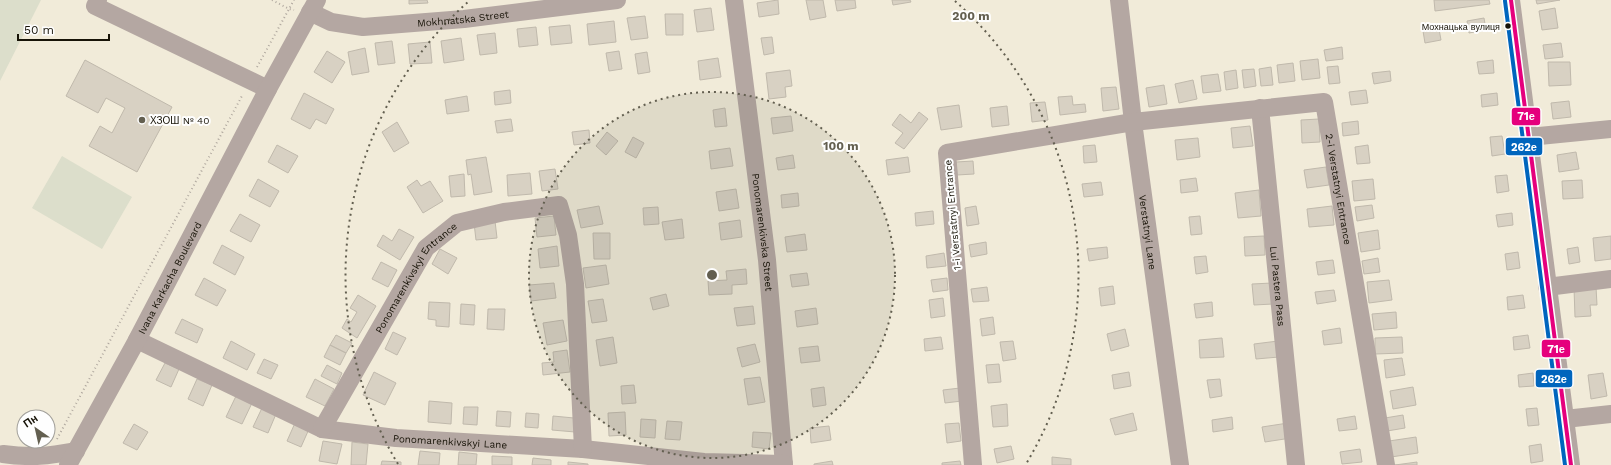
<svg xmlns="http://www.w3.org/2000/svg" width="1611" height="465" font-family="'Work Sans',sans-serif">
	<rect width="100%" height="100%" fill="#f1ebd9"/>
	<!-- green -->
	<path fill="#dcdecb" d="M0 0H41L0 81Z
		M62 156 132 197 102 249 32 208Z"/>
	<!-- building -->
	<path fill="#d8d1c3" stroke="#c0b9ac" d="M409 0H427L428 3 409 4Z
		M778 0 779 14 759 17 757 3Z
		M806 0H823L826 17 810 20Z
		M835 0H855L856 8 837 11Z
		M892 0H910L911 2 893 5Z
		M1434 0H1489L1490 4 1435 11Z
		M1536 0H1560L1537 4Z
		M711 8 714 30 697 32 694 10Z
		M1555 8 1558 28 1542 30 1539 11Z
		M665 14H683V35H666Z
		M645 16 648 38 631 40 627 18Z
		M1484 18 1486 30 1469 33 1467 21Z
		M614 21 616 42 589 45 587 24Z
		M570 25 572 43 551 45 549 27Z
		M536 27 538 45 519 47 517 29Z
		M1439 29 1441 40 1425 43 1423 31Z
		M495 33 497 53 480 55 477 35Z
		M772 37 774 53 764 55 761 38Z
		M461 38 464 60 444 63 441 41Z
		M392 41 395 63 378 65 375 43Z
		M430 42 432 63 410 64 408 44Z
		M1561 43 1563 57 1545 59 1543 45Z
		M1342 47 1343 59 1326 61 1324 50Z
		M365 48 369 72 352 75 348 52Z
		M327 51 345 62 332 83 314 72Z
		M619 51 622 69 609 71 606 53Z
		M647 52 650 72 638 74 635 54Z
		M718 58 721 77 700 80 698 61Z
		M1318 59 1320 78 1302 80 1300 61Z
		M85 60 172 107 137 172 89 146 100 126 112 133 125 108 106 98 98 113 66 96Z
		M1493 60 1494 73 1479 74 1477 62Z
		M1548 62H1570L1571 85 1549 86Z
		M1293 63 1295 81 1279 83 1277 65Z
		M1338 66 1340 83 1329 84 1327 67Z
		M1271 67 1273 85 1261 86 1259 69Z
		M1254 69 1256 86 1244 88 1242 70Z
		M790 70 792 86 785 87 786 97 769 99 766 73Z
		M1236 70 1238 88 1226 90 1224 72Z
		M1390 71 1391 81 1374 84 1372 73Z
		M1218 74 1221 91 1203 93 1201 76Z
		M1193 80 1197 99 1179 103 1175 84Z
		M1164 85 1167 104 1149 107 1146 88Z
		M1116 87 1119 109 1103 111 1101 88Z
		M510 90 511 103 495 105 494 92Z
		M1366 90 1368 103 1351 105 1349 92Z
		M304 93 334 109 326 124 316 119 310 129 291 119Z
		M1497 93 1498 105 1482 107 1481 95Z
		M467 96 469 111 447 114 445 100Z
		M1072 96 1073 105 1085 104 1086 112 1060 115 1058 97Z
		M1569 101 1571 117 1553 119 1551 103Z
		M1045 102 1048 120 1032 122 1030 103Z
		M959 105 962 127 941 130 937 108Z
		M1007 106 1009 125 992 127 990 108Z
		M725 108 727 126 715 127 713 110Z
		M919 112 928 119 904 149 895 143 903 133 892 125 900 114 911 123Z
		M791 116 793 131 773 134 771 118Z
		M511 119 513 131 497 133 495 121Z
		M1319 119 1320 142 1302 143 1301 120Z
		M1358 121 1359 134 1343 136 1342 123Z
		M397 122 409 143 394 152 382 132Z
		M1250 126 1253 146 1233 148 1231 128Z
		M589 130 590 143 574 145 572 132Z
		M607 132 618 141 606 155 596 146Z
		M1502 136 1505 154 1492 156 1490 137Z
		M633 137 644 143 636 158 625 152Z
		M1198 138 1200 157 1177 160 1175 140Z
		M277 145 298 156 288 173 268 162Z
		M1095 145 1097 162 1084 163 1083 146Z
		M1368 145 1370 163 1357 164 1355 147Z
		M730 148 733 166 711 169 709 151Z
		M1576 152 1579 169 1559 172 1557 155Z
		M793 155 795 168 778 170 776 158Z
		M486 157 492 192 474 195 471 174 468 175 466 160Z
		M908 157 910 172 888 175 886 160Z
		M973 161 974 174 957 175 956 162Z
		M1326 167 1329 185 1307 188 1304 170Z
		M555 169 558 189 542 191 539 171Z
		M530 173 532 194 508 196 507 175Z
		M464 174 465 196 451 197 449 176Z
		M1507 175 1509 191 1497 193 1495 176Z
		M1196 178 1198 191 1181 193 1180 180Z
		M258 179 279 191 270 207 249 196Z
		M1373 179 1375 199 1354 201 1352 181Z
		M417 180 421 186 430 181 443 201 423 213 407 187Z
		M1582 180 1583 198 1563 199 1562 181Z
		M1101 182 1103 195 1084 197 1082 184Z
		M736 189 739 208 719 211 716 192Z
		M1259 190 1261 216 1238 218 1235 193Z
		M798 193 799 206 782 208 781 195Z
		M1372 205 1374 218 1357 221 1355 207Z
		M599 206 603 224 581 228 577 210Z
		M976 206 979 224 967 226 965 208Z
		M1332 206 1334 225 1309 227 1307 209Z
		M658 207 659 224 644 225 643 208Z
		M933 211 934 224 916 226 915 213Z
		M1512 213 1513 225 1498 227 1496 215Z
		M240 214 260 225 251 242 230 231Z
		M554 216 556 235 537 237 535 218Z
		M1200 216 1202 234 1191 235 1189 217Z
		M682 219 684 238 665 240 662 222Z
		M740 220 742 237 721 240 719 223Z
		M495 221 497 238 476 240 474 223Z
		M399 229 414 237 400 260 377 246 383 235 392 241Z
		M1378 230 1380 249 1361 252 1358 233Z
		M593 233H610V259H594Z
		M805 234 807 250 787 252 785 237Z
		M1264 236 1265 255 1245 256 1244 237Z
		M1611 236V259L1595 261 1593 238Z
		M986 242 987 254 971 257 969 245Z
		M222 245 244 257 235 275 213 263Z
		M557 246 559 266 540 268 538 249Z
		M1107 247 1108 258 1089 261 1087 249Z
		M1578 247 1580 262 1569 264 1567 249Z
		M440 249 457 258 448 274 432 264Z
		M1518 252 1520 268 1507 270 1505 254Z
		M944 253 946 266 927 268 926 256Z
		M1206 256 1208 272 1196 274 1194 257Z
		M1378 258 1380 272 1364 274 1362 261Z
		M1333 260 1335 273 1318 275 1316 262Z
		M381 262 397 270 388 287 372 279Z
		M606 265 609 284 586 288 583 268Z
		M746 269 747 284 732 285V294L709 295 708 281 727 280 726 271Z
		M807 273 809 285 792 287 790 275Z
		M204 278 226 290 217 306 195 295Z
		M947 278 948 290 933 292 931 280Z
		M1389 280 1392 300 1369 303 1367 282Z
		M554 283 556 298 531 301 529 285Z
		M1272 283 1273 304 1254 305 1252 284Z
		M1113 286 1115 304 1101 306 1099 288Z
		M987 287 989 301 973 302 971 289Z
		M1596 287 1597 305H1590L1591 316 1575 317 1574 288Z
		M1334 290 1336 301 1317 304 1315 292Z
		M666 294 669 306 653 310 650 298Z
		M358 295 376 306 357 338 342 328 347 319 351 322 357 312 350 308Z
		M1523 295 1525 308 1508 310 1507 297Z
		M943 298 945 316 931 318 929 300Z
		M603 299 607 321 592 323 588 301Z
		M429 302 450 303 449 327 436 326V320L428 319Z
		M1212 302 1213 316 1196 318 1194 304Z
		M461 304 475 305 474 325 460 324Z
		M753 306 755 324 737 326 734 308Z
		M816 308 818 324 797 327 795 311Z
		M488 309H505L504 330 487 329Z
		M1396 312 1397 328 1374 330 1372 314Z
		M993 317 995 334 982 336 980 319Z
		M182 319 203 329 197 343 175 333Z
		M563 320 567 341 547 345 543 323Z
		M1340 328 1342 343 1324 345 1322 331Z
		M1125 329 1129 346 1111 351 1107 334Z
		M393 332 406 338 397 355 385 349Z
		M336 335 352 343 346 353 330 345Z
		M1528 335 1530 348 1514 350 1513 337Z
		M613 337 617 363 600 366 596 340Z
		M941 337 943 349 925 351 924 339Z
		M1402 337 1403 353 1375 354V338Z
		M1222 338 1224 357 1200 358 1199 340Z
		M231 341 255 354 247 370 223 358Z
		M1013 341 1016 359 1003 361 1000 342Z
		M1278 341 1279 357 1256 359 1254 344Z
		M755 344 760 362 742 367 737 348Z
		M330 345 346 353 340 365 324 357Z
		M818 346 820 361 801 363 799 348Z
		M567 350 570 372 543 375 542 363 554 362 553 352Z
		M1402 358 1405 375 1386 378 1384 360Z
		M264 359 278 365 271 379 257 373Z
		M165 363 179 369 171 387 156 380Z
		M999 364 1001 382 988 383 986 365Z
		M327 365 342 373 337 384 321 376Z
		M374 372 396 383 385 405 363 395Z
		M1129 372 1131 386 1114 389 1112 375Z
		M1533 373 1534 386 1519 387 1518 375Z
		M1603 373 1607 396 1591 399 1588 375Z
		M760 377 765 402 748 405 744 379Z
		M197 379 212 385 203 406 188 399Z
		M315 379 334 389 325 406 306 397Z
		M1220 379 1222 396 1210 398 1207 380Z
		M634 385 636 403 622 404 621 386Z
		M824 387 826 405 813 407 811 389Z
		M1413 387 1416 405 1393 409 1390 391Z
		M960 388 962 401 945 403 943 390Z
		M236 396 252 403 242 424 226 417Z
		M429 401 452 403 451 424 428 422Z
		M1007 404 1008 426 993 427 991 406Z
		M464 407H478L477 425 463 424Z
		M262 408 276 414 268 433 253 427Z
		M1537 408 1539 425 1528 426 1526 409Z
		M497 411 511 412 510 427 496 426Z
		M625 412 626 435 609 436 608 413Z
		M526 413 539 414 538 428 525 427Z
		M1133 413 1137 430 1115 435 1110 419Z
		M1403 415 1405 428 1387 431 1385 418Z
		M553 416 574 418 575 432 552 430Z
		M1355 416 1357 429 1339 431 1337 419Z
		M1232 417 1233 429 1213 432 1212 420Z
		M641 419 656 420 655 438 640 437Z
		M667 421 682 422 680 440 665 439Z
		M295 423 309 429 301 447 287 441Z
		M959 423 961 441 947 443 945 424Z
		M1288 423 1291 438 1265 442 1262 427Z
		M134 424 148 432 137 450 123 443Z
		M829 426 831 440 811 443 810 428Z
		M753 432 771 433 769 449 752 447Z
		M1416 437 1418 453 1391 457 1389 441Z
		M323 441 342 444 337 464 319 461Z
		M352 442 368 444 366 465H351Z
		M1541 444 1543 461 1531 463 1529 446Z
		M1011 446 1014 459 997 463 994 449Z
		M1360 449 1362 462 1342 464 1340 452Z
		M420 451 440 453 439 465H418Z
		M459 452 477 454 476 465H458Z
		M492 456 512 457V465H492Z
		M1052 457 1071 459V465H1052Z
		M533 458 551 460V465H532Z
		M382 461 401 462V465H381Z
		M832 461 833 465H814V464Z
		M960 461 961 465H942V463Z
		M568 462 588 464V465H568Z
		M1417 462V465H1395Z"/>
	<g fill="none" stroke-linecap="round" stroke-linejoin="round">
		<!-- path -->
		<path stroke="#b0a89f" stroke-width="2" stroke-dasharray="1 3" stroke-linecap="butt" d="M272 0 289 9 294 10
			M257 67 294 0
			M57 439 243 94"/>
		<!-- minor -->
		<g stroke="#b4a7a2" stroke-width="18">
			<path d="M98 0 95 6 268 89"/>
			<path id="s1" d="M734 0 767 260 784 465"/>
			<path id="s2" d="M1119 0 1133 122 1180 465"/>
			<path d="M1511 0 1571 465"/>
			<path id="s3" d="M310 12 331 22 363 27 464 19 617 0"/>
			<path id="s4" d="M1260 108 1296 465"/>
			<path d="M1529 137 1611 129"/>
			<path d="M1547 287 1611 279"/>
			<path id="s5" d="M137 340 322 429 396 438 583 449 704 462 784 464"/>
			<path d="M1565 419 1611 414"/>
			<path id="s6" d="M322 429 426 248 457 223 504 212 559 205 568 235 575 284 583 449"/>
			<path d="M3 454C32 458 48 456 76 451"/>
			<path id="s7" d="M68 465 137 340 268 89 317 0"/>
			<path id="s8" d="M973 465 947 153 1133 122 1324 102 1386 465"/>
		</g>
		<defs>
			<path id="bus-1" d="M1511 0 1571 465"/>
			<path id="bus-2" d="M1505 1 1565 465"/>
		</defs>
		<!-- bus-1 casing -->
		<use href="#bus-1" stroke="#fefefe" stroke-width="7"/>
		<!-- bus-2 casing -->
		<use href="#bus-2" stroke="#fefefe" stroke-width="7"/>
		<!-- bus-1 -->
		<use href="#bus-1" stroke="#e5007d" stroke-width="4"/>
		<!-- bus-2 -->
		<use href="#bus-2" stroke="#0065bd" stroke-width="4"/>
	</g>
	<!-- distance rings -->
	<circle cx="712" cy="275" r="183" fill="#635f50" fill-opacity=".12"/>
	<g fill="none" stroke="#635f50" stroke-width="2" stroke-dasharray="2 4">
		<circle cx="712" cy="275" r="183"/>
		<path d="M398 464A366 366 0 0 1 469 1M955 1A366 366 0 0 1 1026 464"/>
	</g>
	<!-- markers -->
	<circle fill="#171307" stroke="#fefefe" stroke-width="1.5" cx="1508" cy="26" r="3.5"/>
	<circle fill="#635f50" stroke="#fefefe" stroke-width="1.5" cx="142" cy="120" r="4"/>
	<g text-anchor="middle" stroke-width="4" stroke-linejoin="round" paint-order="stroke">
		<!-- bus labels -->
		<g font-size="9" fill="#171307" stroke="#fefefe" text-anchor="end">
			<text x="1500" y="30">Мохнацька вулиця</text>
		</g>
		<!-- street labels -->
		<g font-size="10" fill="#171307" stroke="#fefefe">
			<text dy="4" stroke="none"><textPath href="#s3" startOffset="156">Mokhnatska Street</textPath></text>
			<text dy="4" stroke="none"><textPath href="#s8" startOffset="782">2-i Verstatnyi Entrance</textPath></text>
			<text transform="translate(952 215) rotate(-95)" y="4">1-i Verstatnyi Entrance</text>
			<text dy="4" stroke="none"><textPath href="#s1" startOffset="234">Ponomarenkivska Street</textPath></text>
			<text dy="4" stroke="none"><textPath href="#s2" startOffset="234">Verstatnyi Lane</textPath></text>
			<text dy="4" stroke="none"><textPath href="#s7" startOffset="213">Ivana Karkacha Boulevard</textPath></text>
			<text dy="4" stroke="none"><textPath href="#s6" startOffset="179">Ponomarenkivskyi Entrance</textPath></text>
			<text dy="4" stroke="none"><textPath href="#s4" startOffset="179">Lui Pastera Pass</textPath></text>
			<text dy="4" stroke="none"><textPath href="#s5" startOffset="334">Ponomarenkivskyi Lane</textPath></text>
		</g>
		<!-- poi labels -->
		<g font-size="10" fill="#171307" stroke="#fefefe" text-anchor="start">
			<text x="150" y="124">ХЗОШ № 40</text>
		</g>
	</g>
	<circle cx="712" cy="275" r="6" fill="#635f50" stroke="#fefefe" stroke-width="2"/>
	<g font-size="12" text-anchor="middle" font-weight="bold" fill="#635f50" stroke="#fefefe" stroke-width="4" stroke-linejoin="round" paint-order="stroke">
		<text x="971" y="20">200 m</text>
		<text x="841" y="150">100 m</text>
	</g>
	<g stroke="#fefefe" stroke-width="1.5">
		<rect x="1511" y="107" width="30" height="19" rx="4" fill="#e5007d"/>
		<rect x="1505" y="137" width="38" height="19" rx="4" fill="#0065bd"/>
		<rect x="1541" y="339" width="30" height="19" rx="4" fill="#e5007d"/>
		<rect x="1535" y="369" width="38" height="19" rx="4" fill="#0065bd"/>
	</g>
	<g font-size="11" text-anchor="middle" font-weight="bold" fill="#fff">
		<text x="1526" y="120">71е</text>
		<text x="1524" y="151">262е</text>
		<text x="1556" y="353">71е</text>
		<text x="1554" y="383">262е</text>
	</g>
	<!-- north arrow -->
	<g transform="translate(36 429) rotate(326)"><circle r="19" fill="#fefefe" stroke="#a2a09b"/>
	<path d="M0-3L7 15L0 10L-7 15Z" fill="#635f50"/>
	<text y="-6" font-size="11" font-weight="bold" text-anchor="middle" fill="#171307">Пн</text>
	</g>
	<!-- scale -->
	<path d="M18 34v6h91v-6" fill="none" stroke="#171307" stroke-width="2"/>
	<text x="24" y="34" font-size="12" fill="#171307" stroke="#fefefe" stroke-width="3" paint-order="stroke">50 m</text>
</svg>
